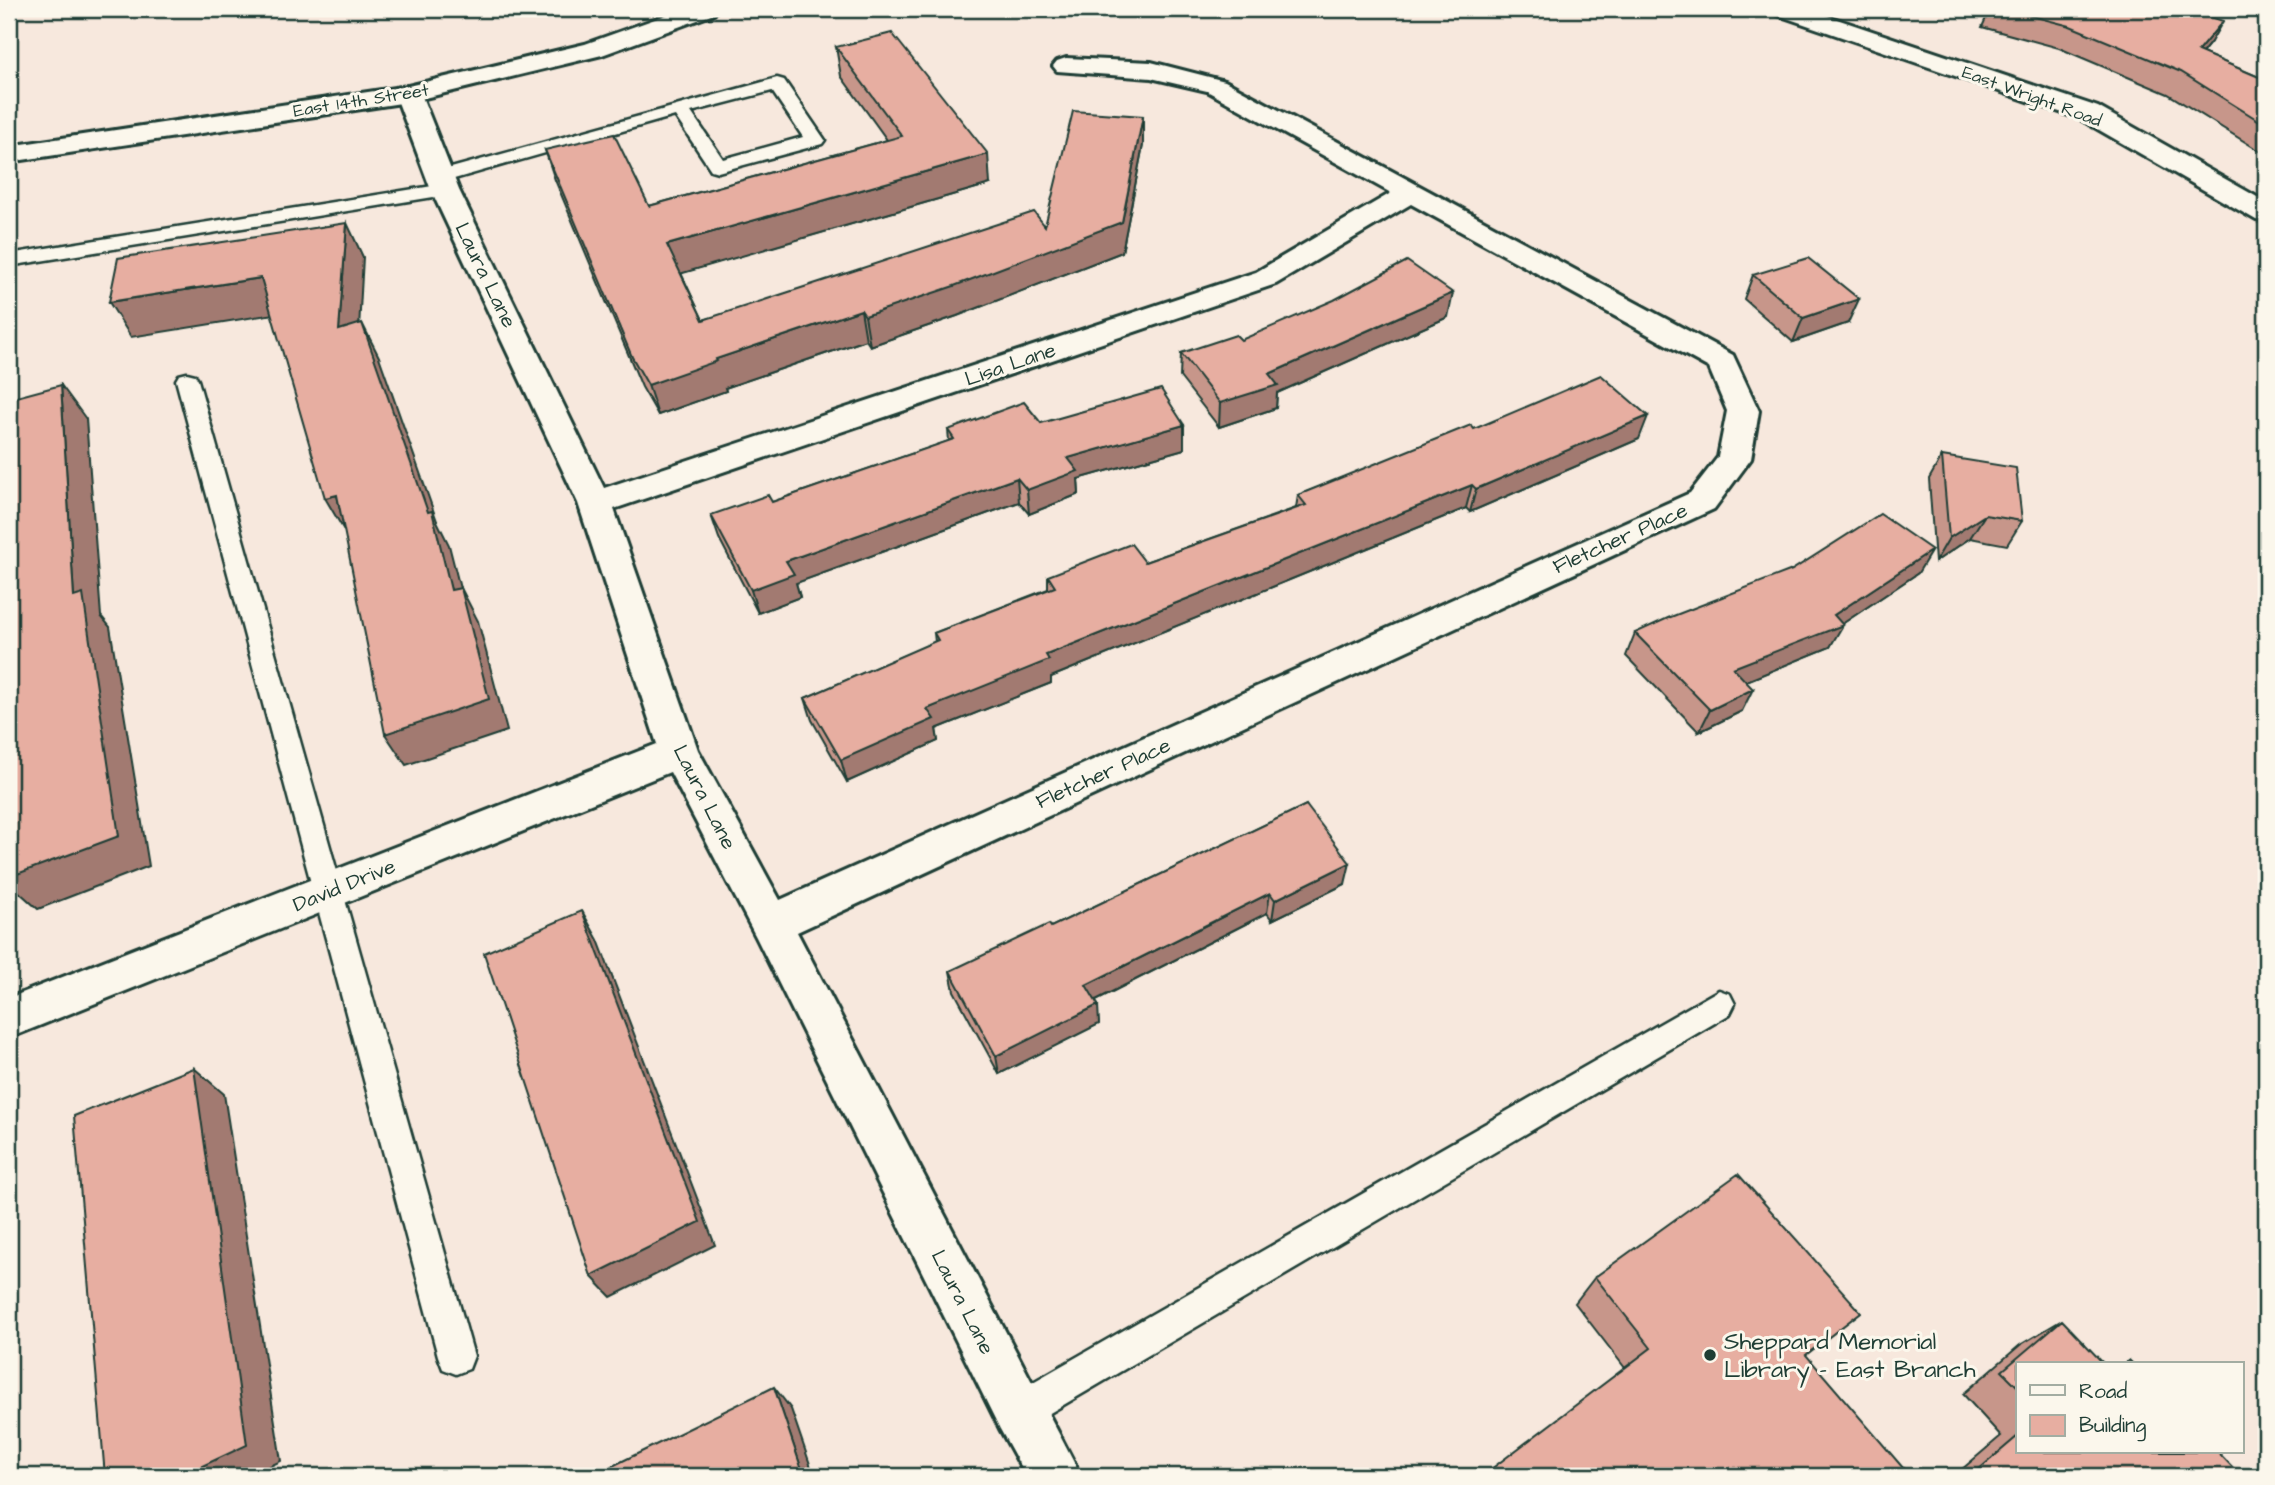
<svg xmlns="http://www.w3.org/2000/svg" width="2275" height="1485" font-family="'Architects Daughter',sans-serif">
	<rect width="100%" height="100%" fill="#f7e8dd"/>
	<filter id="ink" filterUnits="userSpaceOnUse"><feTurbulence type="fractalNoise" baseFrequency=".0143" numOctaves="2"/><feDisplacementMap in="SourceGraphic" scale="14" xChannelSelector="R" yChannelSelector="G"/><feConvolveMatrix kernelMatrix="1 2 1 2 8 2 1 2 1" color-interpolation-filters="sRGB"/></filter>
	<g filter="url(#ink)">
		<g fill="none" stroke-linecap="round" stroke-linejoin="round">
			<defs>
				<path id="lane" d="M777 78 784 80 825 140 822 144 718 172 711 170 675 116 440 183 433 181 430 177 433 173ZM772 91 803 137 723 159 691 112Z
					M445 184 452 186 455 190 452 194 9 266V254Z
					M187 373 195 375 198 380 474 1356 469 1369 456 1374 443 1369 438 1356 176 380 179 375Z
					M1719 990 1730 994 1735 1004 1730 1014 1031 1424 1018 1430 1005 1424 999 1411 1005 1398Z"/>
				<path id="street" d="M1772 9H1807L2098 107 2266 202V222L2256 220 2080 119 1775 14Z
					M1066 58 1151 62 1225 81 1733 355 1759 411 1751 459 1714 509 797 932 1081 1476H1026L1000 1429 756 937 670 772 9 1038V998L657 744 578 503 431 190 395 94 399 88 408 86 417 88 421 94 459 190 604 488 1256 272 1391 193 1207 91 1151 78 1057 71 1053 66 1057 61ZM1411 204 1709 368 1727 411 1718 457 1690 493 780 900 698 750 614 509 1276 284Z"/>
				<path id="secondary" d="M683 9H717L714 14 602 55 408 102 9 162V146L408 86 585 44Z"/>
			</defs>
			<!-- lane casing -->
			<use href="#lane" stroke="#1f3d34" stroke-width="5"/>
			<!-- street casing -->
			<use href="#street" stroke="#1f3d34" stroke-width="6"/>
			<!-- secondary casing -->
			<use href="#secondary" stroke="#1f3d34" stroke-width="6"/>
			<!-- lane -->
			<use href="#lane" fill="#fbf7ec" fill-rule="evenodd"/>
			<!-- street -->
			<use href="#street" fill="#fbf7ec" fill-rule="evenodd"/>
			<!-- secondary -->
			<use href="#secondary" fill="#fbf7ec" fill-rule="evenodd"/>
		</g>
		<!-- wall -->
		<path fill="#c7968a" stroke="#1f3d34" stroke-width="2" d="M1990 9H2186L2211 42 2202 53 2266 80V155L2168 94 2059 48 1982 27Z
			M836 47 990 184 681 273 703 320 1045 226 1143 145 1122 252 957 316 870 346 866 340 725 388 726 391 658 415 642 387 555 180 545 150 649 206 887 140 841 76Z
			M1753 275 1848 323 1793 342 1744 299Z
			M1448 317 1277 393 1276 408 1219 427 1180 377 1181 353 1241 340Z
			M1041 423 1184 425V449L1078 479 1079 494 1029 514 1019 502 796 583 800 597 758 613 719 538 711 515 772 502 949 441 948 430Z
			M1474 429 1639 439 1470 512 1466 508 1051 677V683L936 729 938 741 847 782 812 720 805 698 935 642 934 633 1048 589V576L1145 562 1296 508 1298 495Z
			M1942 456 2022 521 2007 545 1970 538 1935 562 1929 479Z
			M1918 573 1842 624 1830 647 1746 681 1742 711 1699 732 1626 656 1635 633Z
			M1306 805 1345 884 1272 920 1267 913 1096 1000 1099 1024 999 1074 954 991 950 971 1051 927Z
			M1595 1277 1861 1312 1625 1368 1575 1303Z
			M2062 1320 2018 1364V1452L2241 1476H1954L2001 1436 1963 1394 2020 1345Z"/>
		<!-- shaded-wall -->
		<path fill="#a27a71" stroke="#1f3d34" stroke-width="2" d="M2223 21 2211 42 2186 73 2198 51Z
			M1143 116V145L1122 252 957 316 870 346 865 316 1122 222Z
			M988 154 990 184 676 275 667 245Z
			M347 223 363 257 357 364 339 330Z
			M261 278 280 313 131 337 109 302Z
			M1453 293 1448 317 1277 393 1276 408 1219 427 1220 403 1269 374Z
			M1859 299 1848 323 1793 342 1803 318Z
			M861 310 866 340 725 388 726 391 658 415 648 385 716 359Z
			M362 323 379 357 437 521 449 545 469 624 451 590Z
			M61 385 86 419 101 616 110 627 149 866 38 909 9 883V877L74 597Z
			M1648 416 1639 439 1470 512 1476 489Z
			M1184 425V449L1078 479 1079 494 1029 514 1027 490 1068 458Z
			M1017 478 1019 502 796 583 800 597 758 613 751 590 786 561Z
			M1472 485 1466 508 1051 677V683L936 729 938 741 847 782 841 760 927 709 1046 655Z
			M337 495 345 532 325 498Z
			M1985 515 1970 538 1935 562 1949 538Z
			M1932 550 1918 573 1839 626 1843 625 1830 647 1722 691 1733 668 1834 615Z
			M461 588 478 621 507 731 406 765 385 734Z
			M1753 689 1742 711 1699 732 1710 710Z
			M1350 863 1345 884 1272 920 1275 900Z
			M1270 893 1267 913 1088 1004 1086 985Z
			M582 911 598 940 715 1245 611 1297 591 1276Z
			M1098 1005 1099 1024 999 1074 996 1056Z
			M194 1068 224 1094 281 1461 249 1476H181Z
			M774 1387 791 1409 814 1476H804Z"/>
		<!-- building -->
		<path fill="#e7aea1" stroke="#1f3d34" stroke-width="2" d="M2005 9H2186L2223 21 2198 51 2266 80V125L2181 72 2070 26Z
			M892 33 988 154 667 245 703 320 1034 212 1045 226 1073 111 1143 116 1122 222 954 286 865 316 861 310 716 359 717 361 648 385 632 357 545 150 614 134 649 206 902 136 836 47Z
			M347 223 339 330 362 323 428 512 432 511 451 590 461 588 489 699 385 734 337 495 325 498 261 278 109 302 118 258Z
			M1808 258 1859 299 1803 318 1753 275Z
			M1407 261 1453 293 1269 374 1278 385 1220 403 1181 353 1236 335 1241 340 1334 300Z
			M1601 375 1648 416 1476 489 1472 485 1046 655 1049 660 927 709 934 719 841 760 805 698 938 640 934 633 1055 587 1048 576 1131 544 1145 562 1306 505 1298 495 1471 425 1474 429Z
			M61 385 74 597 83 594 119 836 9 877V399Z
			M1161 389 1184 425 1068 458 1078 471 1027 490 1017 478 786 561 794 574 751 590 711 515 768 495 772 502 954 439 948 430 1024 402 1041 423Z
			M1942 456 2016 468 2022 521 1985 515 1949 538Z
			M1880 514 1932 550 1834 615 1843 625 1733 668 1753 689 1710 710 1635 633 1668 618 1792 570Z
			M1306 805 1350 863 1275 900 1270 893 1086 985 1098 1005 996 1056 950 971 1049 924 1051 927Z
			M582 911 700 1222 591 1276 484 953Z
			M194 1068 247 1445 181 1476H105L74 1116Z
			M1738 1174 1861 1312 1806 1355 1910 1476H1482L1651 1348 1595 1277Z
			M2062 1320 2104 1364H2018V1387L2002 1371Z
			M2129 1360 2133 1364H2124Z
			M774 1387 804 1476H592Z
			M2018 1436V1452H2218L2241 1476H1971Z"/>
	</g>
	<!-- markers -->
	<circle fill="#1f3d34" stroke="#fbf7ec" stroke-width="2.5" cx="1710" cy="1355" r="7"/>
	<g text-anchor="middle" stroke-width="6" stroke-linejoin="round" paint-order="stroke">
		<!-- far-street labels -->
		<g font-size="18" fill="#1f3d34" stroke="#fbf7ec">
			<text transform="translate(2032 96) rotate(20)" y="6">East Wright Road</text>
			<text transform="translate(361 100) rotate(-9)" y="6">East 14th Street</text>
		</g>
		<!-- street labels -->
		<g font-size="21" fill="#1f3d34" stroke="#fbf7ec">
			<text transform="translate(486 275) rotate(64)" y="7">Laura Lane</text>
			<text transform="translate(1010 364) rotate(-19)" y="7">Lisa Lane</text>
			<text transform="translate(1620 538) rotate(-24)" y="7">Fletcher Place</text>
			<text transform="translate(1103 773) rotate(-24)" y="7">Fletcher Place</text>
			<text transform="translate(705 797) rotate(63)" y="7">Laura Lane</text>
			<text transform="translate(344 885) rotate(-22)" y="7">David Drive</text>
			<text transform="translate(963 1302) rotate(63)" y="7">Laura Lane</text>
		</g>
		<!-- near-poi labels -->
		<g font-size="24" fill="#1f3d34" stroke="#fbf7ec" text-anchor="start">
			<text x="1724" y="1349">Sheppard Memorial<tspan x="1724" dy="28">Library - East Branch</tspan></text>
		</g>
	</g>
	<!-- margin -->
	<rect width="2275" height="1485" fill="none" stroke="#fbf7ec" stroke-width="35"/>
	<rect x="18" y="18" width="2240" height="1450" fill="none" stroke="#1f3d34" stroke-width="2.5" filter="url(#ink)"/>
	<!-- legend -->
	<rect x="2016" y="1362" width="228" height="91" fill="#fbf7ec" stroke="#a3ada2" stroke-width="2"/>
	<rect x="2030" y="1385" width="35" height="10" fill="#fbf7ec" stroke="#a3ada2" stroke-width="2"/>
	<text x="2079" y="1398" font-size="21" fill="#1f3d34">Road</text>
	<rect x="2030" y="1415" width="35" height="21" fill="#e7aea1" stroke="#a3ada2" stroke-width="2"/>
	<text x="2079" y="1432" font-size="21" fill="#1f3d34">Building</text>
</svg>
